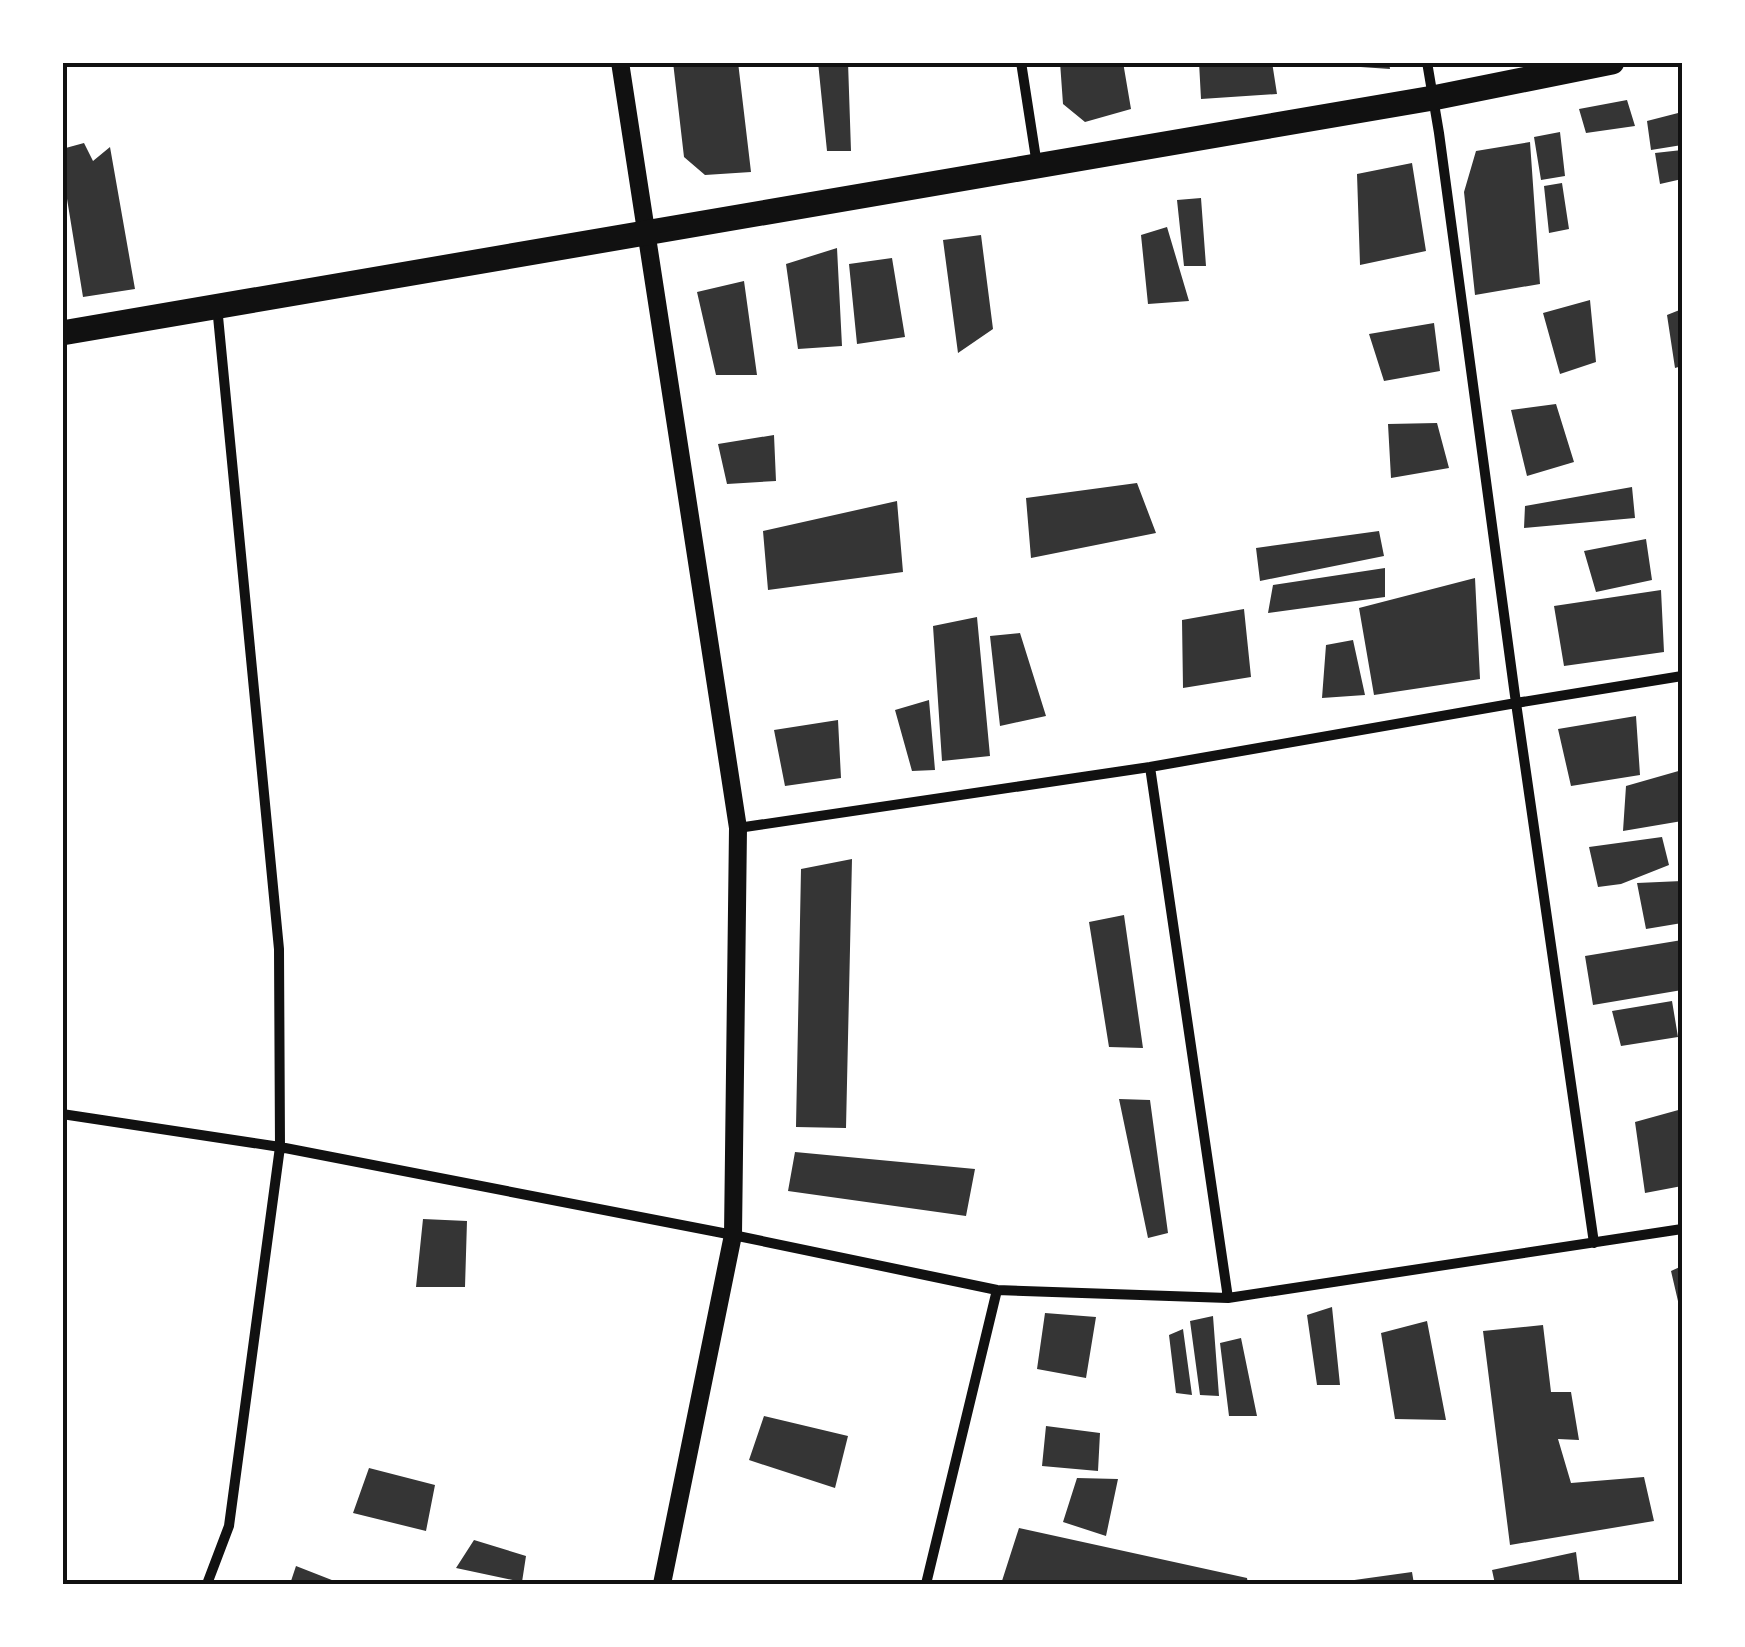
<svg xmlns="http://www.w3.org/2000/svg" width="1745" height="1647" font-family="'Crimson Pro',serif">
	<rect width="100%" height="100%" fill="#fff"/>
	<!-- building -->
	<path fill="#353535" d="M673 62H738L751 172 705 175 684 157Z
		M818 62H848L851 151H827Z
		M1060 62H1123L1131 109 1085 122 1063 104Z
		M1199 62H1272L1277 94 1201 99Z
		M1345 62H1389L1390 69 1346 66Z
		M1627 100 1635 126 1586 133 1579 109Z
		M1682 112V145L1651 150 1647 121Z
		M1560 132 1565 176 1541 180 1534 137Z
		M1530 142 1540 284 1475 295 1464 192 1476 151Z
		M84 143 93 161 110 147 135 289 83 297 62 168V149Z
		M1682 150V179L1660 184 1655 153Z
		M1412 163 1426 251 1360 265 1357 174Z
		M1562 183 1569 229 1549 233 1544 186Z
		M1201 198 1206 266H1184L1177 200Z
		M1167 227 1189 301 1148 304 1141 235Z
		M981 235 993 329 958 353 943 240Z
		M837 248 842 346 798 349 786 264Z
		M892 258 905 337 857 344 849 264Z
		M744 281 757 375H716L697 292Z
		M1590 300 1596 362 1560 374 1543 313Z
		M1682 309V366L1675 368 1667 315Z
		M1434 323 1440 371 1384 381 1369 334Z
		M1556 404 1574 462 1527 476 1511 410Z
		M1437 423 1449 468 1391 478 1388 424Z
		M774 435 776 481 727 484 718 444Z
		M1137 483 1156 533 1031 558 1026 498Z
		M1632 487 1635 518 1524 528 1525 506Z
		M897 501 903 572 768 590 763 531Z
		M1379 531 1384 556 1260 581 1256 548Z
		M1646 539 1652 580 1596 592 1584 551Z
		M1385 568V597L1268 613 1273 585Z
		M1475 578 1480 679 1374 695 1359 608Z
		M1661 590 1664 652 1564 666 1554 606Z
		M1244 609 1251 677 1183 688 1182 620Z
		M977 617 990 756 942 761 933 626Z
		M1020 633 1046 716 1000 726 990 636Z
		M1353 640 1365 695 1322 698 1326 645Z
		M929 700 935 770 912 771 895 710Z
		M1636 716 1640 775 1571 786 1558 729Z
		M838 720 841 778 785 786 774 730Z
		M1682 770V821L1623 831 1626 786Z
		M1662 837 1669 865 1621 884 1598 887 1589 847Z
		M852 859 846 1128 796 1127 801 869Z
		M1682 881V923L1646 929 1637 883Z
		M1124 915 1143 1048 1109 1047 1089 922Z
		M1682 940V990L1593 1005 1585 956Z
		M1672 1001 1678 1037 1621 1046 1612 1011Z
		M1119 1099 1150 1100 1168 1233 1148 1238Z
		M1682 1109V1186L1645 1193 1635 1122Z
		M795 1152 975 1169 966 1216 788 1191Z
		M423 1219 467 1221 465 1287H416Z
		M1682 1266V1314H1681L1671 1271Z
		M1332 1307 1340 1385H1317L1307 1315Z
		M1045 1313 1096 1317 1086 1378 1037 1369Z
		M1213 1316 1219 1396 1200 1395 1190 1321Z
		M1427 1321 1446 1420 1395 1419 1381 1333Z
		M1543 1325 1551 1392H1571L1579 1440 1558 1439 1571 1483 1644 1477 1654 1521 1510 1545 1483 1331Z
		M1183 1329 1192 1395 1176 1393 1169 1335Z
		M1241 1338 1257 1416H1229L1220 1343Z
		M764 1416 848 1436 835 1488 749 1460Z
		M1046 1426 1100 1433 1098 1471 1042 1466Z
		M369 1468 435 1485 426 1531 353 1513Z
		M1077 1478 1118 1479 1106 1536 1063 1522Z
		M1019 1528 1247 1578 1248 1584H1001Z
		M474 1540 526 1556 522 1582 456 1568Z
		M1576 1552 1580 1584H1495L1492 1570Z
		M296 1566 342 1584H290Z
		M1412 1572 1414 1584H1340V1582Z"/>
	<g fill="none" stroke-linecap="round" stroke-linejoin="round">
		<!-- minor -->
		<path stroke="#111" stroke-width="10" d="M1021 62 1037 165
			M1427 62 1439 133 1516 703 1594 1243
			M1150 767 1228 1298
			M738 828 1150 767 1516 703 1682 676
			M62 1114 280 1147 733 1235 997 1290 1228 1298 1682 1229
			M207 1584 229 1526 280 1147 279 949 217 306
			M926 1584 997 1290"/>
		<!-- tertiary -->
		<path stroke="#111" stroke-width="18" d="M620 62 738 828 733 1235 662 1584"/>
		<!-- primary -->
		<path stroke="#111" stroke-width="25" d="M62 333 1433 98 1612 62"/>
	</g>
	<!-- border -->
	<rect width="1745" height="1647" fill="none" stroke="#ffffff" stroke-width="130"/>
	<rect x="65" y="65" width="1615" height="1517" fill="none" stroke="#111" stroke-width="4"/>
</svg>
